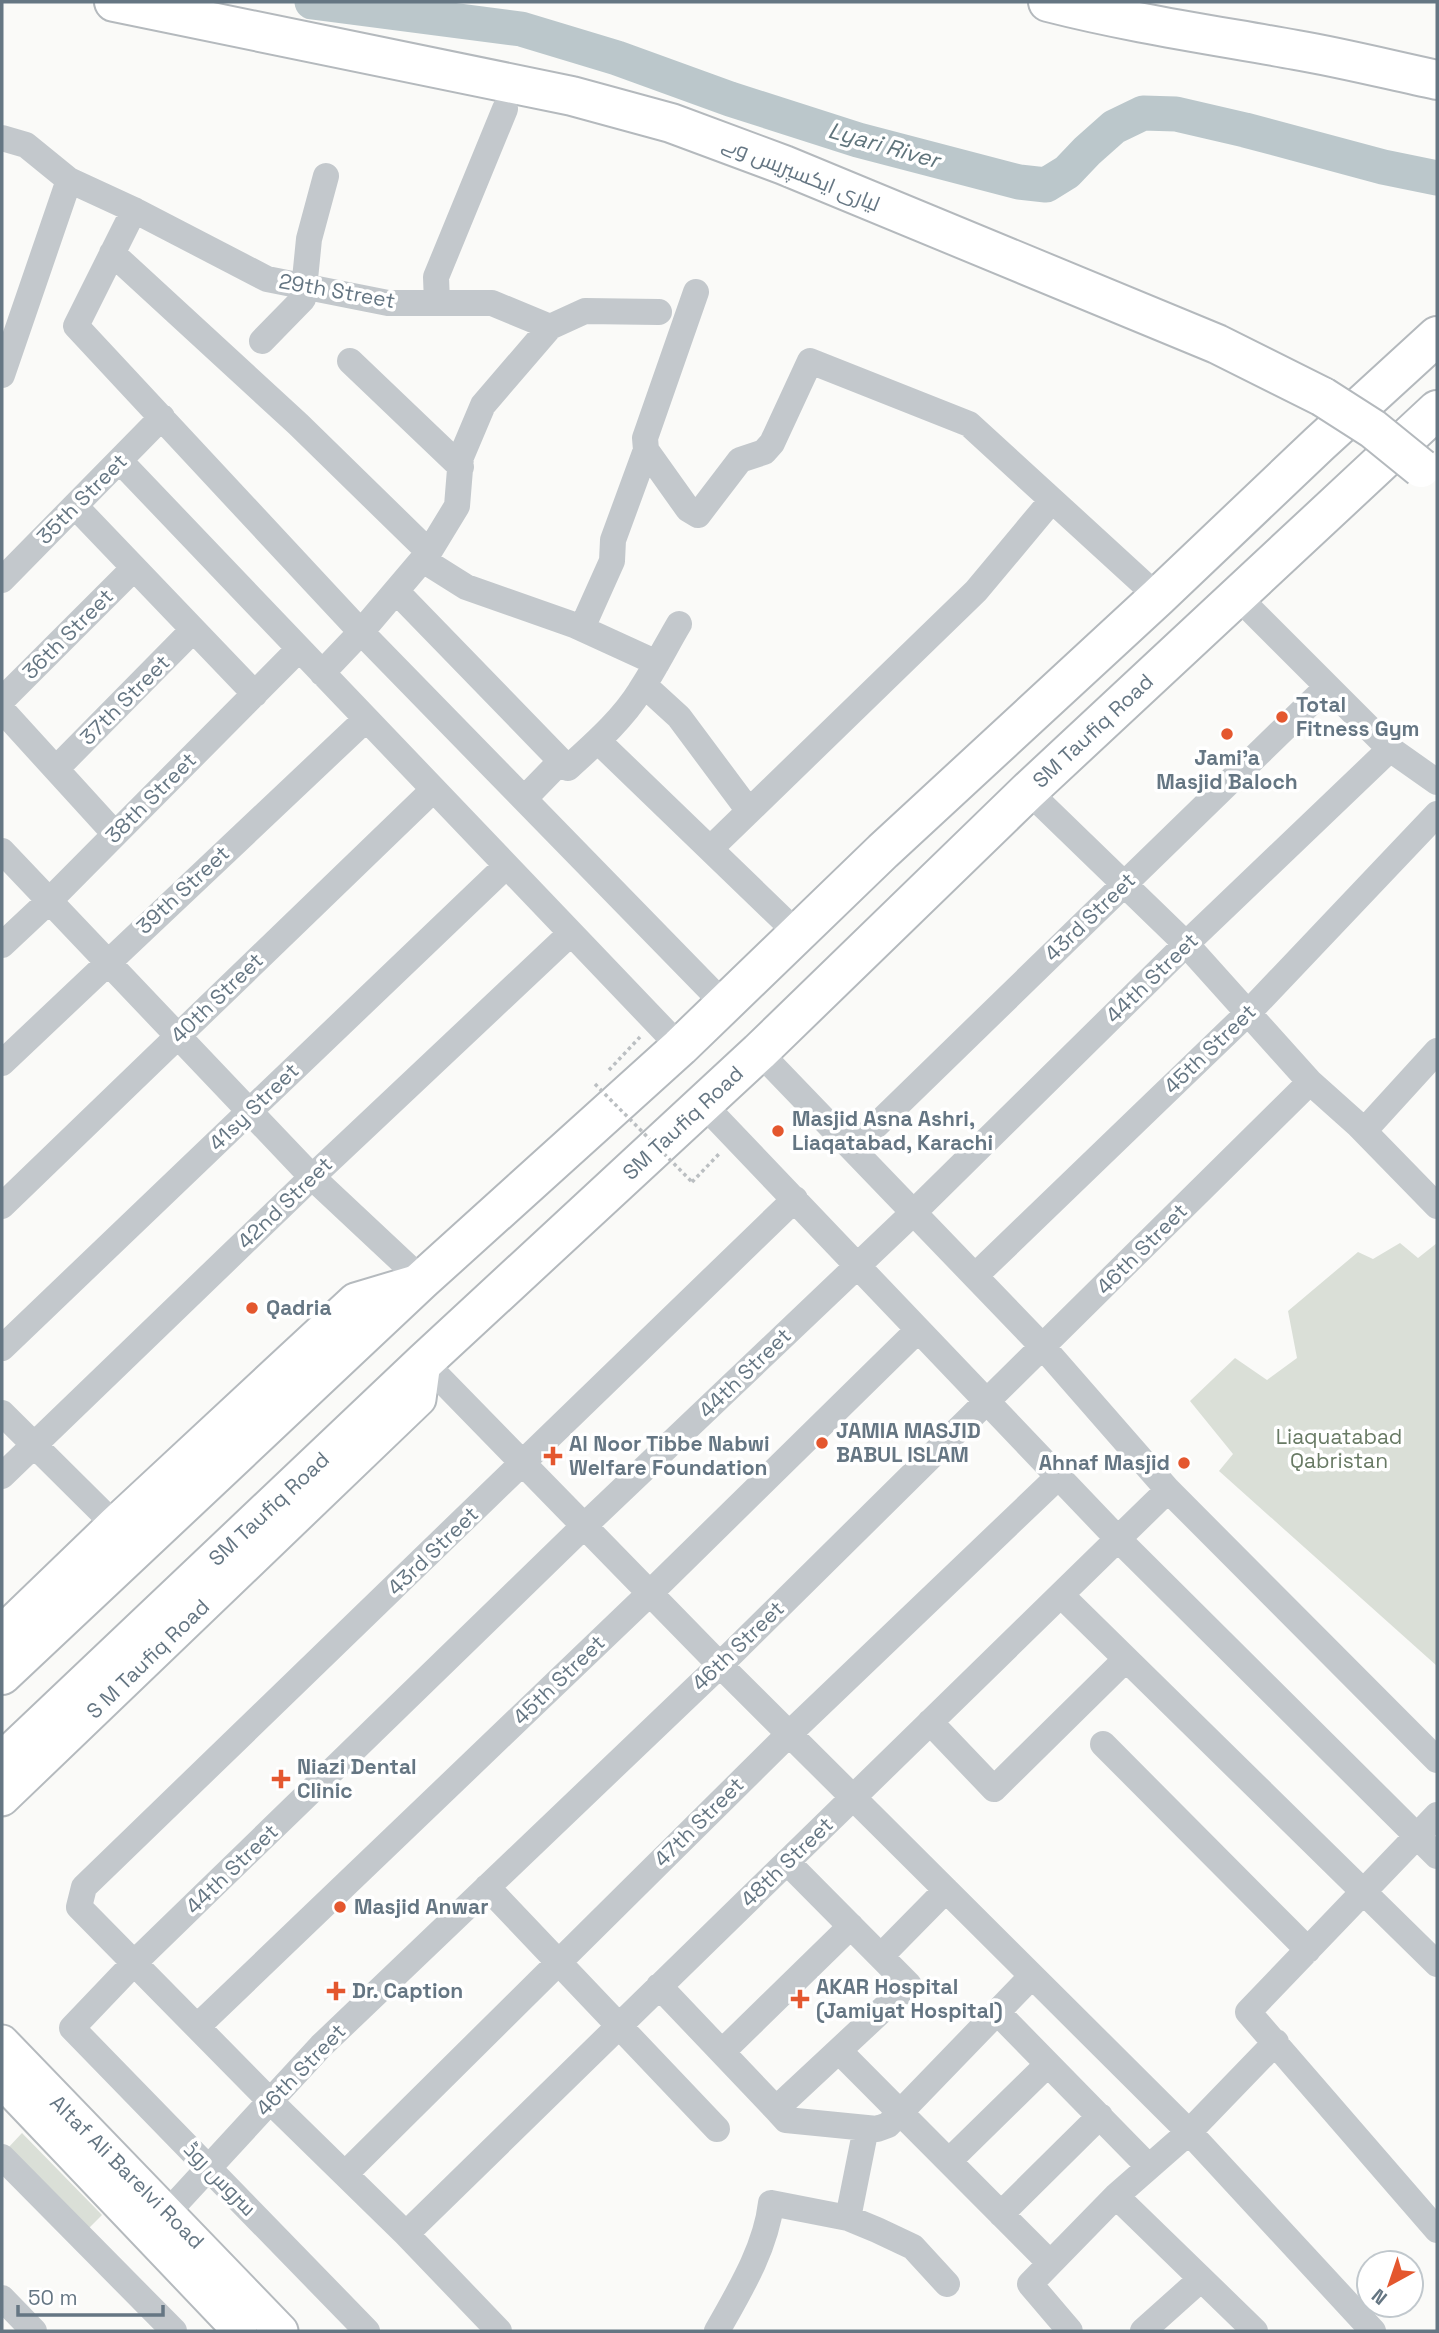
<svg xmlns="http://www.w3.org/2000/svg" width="1439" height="2333" font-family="'Space Grotesk',Cairo,sans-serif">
	<rect width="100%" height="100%" fill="#fafaf8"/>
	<!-- green -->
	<path fill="#dadfd7" d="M1400 1243 1418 1258 1437 1243V1666L1219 1471 1233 1454 1190 1401 1235 1358 1267 1380 1297 1358 1288 1311 1358 1252 1373 1259Z
		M22 2133 102 2215 87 2230 7 2149Z"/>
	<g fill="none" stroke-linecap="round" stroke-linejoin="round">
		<!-- river -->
		<path stroke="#bbc7cb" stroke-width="35" d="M312 2 521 29 617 58 730 99 858 140 1019 182 1046 185 1067 172 1087 151 1114 127 1143 113 1176 114 1245 130 1383 167 1437 178"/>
		<defs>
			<path id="major" d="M2 1632 114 1524 355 1300 422 1280
				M2 1799 419 1399 424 1362
				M2 2042 281 2331
				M2 2081 240 2331"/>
			<path id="highway" d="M114 2 572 96 671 123 784 165 1217 344 1323 397
				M1048 2C1130 23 1213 35 1296 50 1343 58 1390 70 1437 80
				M2 1675 422 1280 680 1047 883 851 1158 597 1319 444 1437 336
				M2 1762 424 1362 759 1052 1028 791 1437 410"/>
		</defs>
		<!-- major casing -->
		<use href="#major" stroke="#b5babe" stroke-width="37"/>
		<!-- highway casing -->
		<use href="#highway" stroke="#b4b9bd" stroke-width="42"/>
		<!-- path -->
		<path stroke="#bbbfc2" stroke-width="3.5" stroke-dasharray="3.5 3.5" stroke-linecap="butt" d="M609 1070 640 1037
			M692 1182 719 1154"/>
		<!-- minor -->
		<path stroke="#c3c8cc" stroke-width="26" d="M2 138 26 145 69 180 134 210 267 279 388 303H492L550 327 585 311 659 312
			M134 210 76 326 361 632 725 1005
			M112 253 298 424 429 552
			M437 303 436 277 505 109
			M262 341 303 299 309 239 326 176
			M350 361 461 467
			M2 375 69 180
			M646 450 688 509 698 515 740 460 764 452 772 443 810 361 969 424 1158 597
			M120 461 680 1047
			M75 506 255 694
			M423 560 466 587 574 625 657 663
			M2 580 162 417
			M396 591 561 761 524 799
			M1238 597 1390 749 1437 782
			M582 628 612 561 613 540 646 450 645 438 696 292
			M322 673 361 632 429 552 457 506 461 457 483 405 550 327
			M644 685 679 717 749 811
			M2 700 134 568
			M2 710 115 834
			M598 741 798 934
			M561 761 568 768C593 745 622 720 640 691 654 670 666 646 679 624
			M56 769 193 630
			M1028 791 1186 944 1310 1082 1357 1124 1437 1206
			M710 849 976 591 1052 500
			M2 851 312 1177 422 1280
			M2 945 50 900 299 649
			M759 1052 1043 1347 1168 1490 1437 1760
			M2 1063 365 720
			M703 1104 1118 1539 1437 1856
			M1364 1131 1437 1051
			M853 1148 1327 687
			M2 1206 433 790
			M975 1276 1248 1013 1437 814
			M2 1348 506 866
			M424 1362 720 1665 1189 2132 1373 2331
			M2 1413 127 1537
			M2 1476 312 1177 571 933
			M1061 1595 1437 1964
			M930 1722 994 1789 1126 1659
			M1103 1744 1308 1950
			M1437 1815 1248 2012 1437 2230
			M487 1887 717 2129
			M881 1956 946 1890
			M659 1986 776 2109 909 1985 787 1862
			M997 2012 1149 2167
			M198 2026 650 1593 918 1330
			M839 2051 1050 2263
			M722 2052 851 1926
			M776 2109 786 2120 877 2129 888 2125 1032 1976
			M2 2157 174 2331
			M949 2161 1048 2064
			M345 2174 789 1734 1059 1476
			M1116 2196 1255 2331
			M168 2212 321 2046 720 1665 1310 1082
			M1001 2214 1100 2116
			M848 2218 866 2128
			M406 2234 1168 1490
			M2 2298 34 2331
			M367 2331 72 2028 135 1962 584 1526 914 1212 1186 944 1390 749
			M499 2331 406 2234 271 2102 79 1907 84 1887 795 1199
			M717 2331C739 2292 766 2248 771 2203L848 2218 877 2230 913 2247 947 2284
			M1070 2331 1030 2284 1116 2196 1189 2132 1276 2042
			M1143 2331 1201 2279"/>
		<!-- major -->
		<use href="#major" stroke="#fff" stroke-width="33"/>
		<!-- highway -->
		<use href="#highway" stroke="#fff" stroke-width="38"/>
		<defs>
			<path id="highway-bridge" d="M1323 397 1373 429 1421 468"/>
		</defs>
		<!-- highway-bridge casing -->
		<use href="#highway-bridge" stroke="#b4b9bd" stroke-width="42" stroke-linecap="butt"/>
		<!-- path-bridge -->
		<path stroke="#bbbfc2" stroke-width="3.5" stroke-dasharray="3.5 3.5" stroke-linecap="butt" d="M595 1084 692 1182"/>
		<!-- highway-bridge -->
		<use href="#highway-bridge" stroke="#fff" stroke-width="38"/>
	</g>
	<!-- markers -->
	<g fill="#e4572e" stroke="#fff" stroke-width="2.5">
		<circle cx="1282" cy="717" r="7"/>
		<circle cx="1227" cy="734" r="7"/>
		<circle cx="778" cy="1131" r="7"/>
		<circle cx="252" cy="1308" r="7"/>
		<circle cx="822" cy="1443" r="7"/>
		<path d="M549.5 1445.5h7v7h7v7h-7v7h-7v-7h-7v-7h7z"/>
		<circle cx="1184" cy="1463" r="7"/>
		<path d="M277.5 1768.5h7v7h7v7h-7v7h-7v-7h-7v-7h7z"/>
		<circle cx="340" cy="1907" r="7"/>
		<path d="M332.5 1980.5h7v7h7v7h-7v7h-7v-7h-7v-7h7z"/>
		<path d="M796.5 1988.5h7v7h7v7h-7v7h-7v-7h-7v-7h7z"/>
	</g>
	<g text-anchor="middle" stroke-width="7" stroke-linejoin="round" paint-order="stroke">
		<!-- street labels -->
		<g font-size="21" fill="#657683" stroke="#fff">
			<text transform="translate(801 174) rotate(22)" y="7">لیاری ایکسپریس وے</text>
			<text transform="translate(337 291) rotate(10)" y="7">29th Street</text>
			<text transform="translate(82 499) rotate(-45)" y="7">35th Street</text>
			<text transform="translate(68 634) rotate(-45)" y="7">36th Street</text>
			<text transform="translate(125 700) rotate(-45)" y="7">37th Street</text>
			<text transform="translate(1093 731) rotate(-43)" y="7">SM Taufiq Road</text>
			<text transform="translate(151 798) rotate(-45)" y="7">38th Street</text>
			<text transform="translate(183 890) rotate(-43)" y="7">39th Street</text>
			<text transform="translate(1090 917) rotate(-44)" y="7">43rd Street</text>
			<text transform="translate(1152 978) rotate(-44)" y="7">44th Street</text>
			<text transform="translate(217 998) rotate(-44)" y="7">40th Street</text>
			<text transform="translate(1210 1049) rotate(-44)" y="7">45th Street</text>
			<text transform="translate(254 1107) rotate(-44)" y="7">41sy Street</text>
			<text transform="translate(683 1123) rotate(-43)" y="7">SM Taufiq Road</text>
			<text transform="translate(285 1203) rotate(-44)" y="7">42nd Street</text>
			<text transform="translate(1142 1249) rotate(-45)" y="7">46th Street</text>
			<text transform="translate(745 1373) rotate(-44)" y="7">44th Street</text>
			<text transform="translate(269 1509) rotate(-43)" y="7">SM Taufiq Road</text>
			<text transform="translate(433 1551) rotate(-44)" y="7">43rd Street</text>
			<text transform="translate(738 1646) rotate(-44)" y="7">46th Street</text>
			<text transform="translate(148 1659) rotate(-44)" y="7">S M Taufiq Road</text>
			<text transform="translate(559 1680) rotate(-44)" y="7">45th Street</text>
			<text transform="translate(699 1822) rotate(-45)" y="7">47th Street</text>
			<text transform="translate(787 1862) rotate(-44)" y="7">48th Street</text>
			<text transform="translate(232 1869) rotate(-44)" y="7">44th Street</text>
			<text transform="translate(301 2070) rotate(-46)" y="7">46th Street</text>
			<text transform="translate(127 2172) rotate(45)" y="7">Altaf Ali Barelvi Road</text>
			<text transform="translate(220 2179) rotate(46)" y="7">سروس روڈ</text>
		</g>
		<!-- poi labels -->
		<g font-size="21" font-weight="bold" fill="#657683" stroke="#fff" text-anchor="start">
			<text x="1296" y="712">Total<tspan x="1296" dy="24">Fitness Gym</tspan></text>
			<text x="1227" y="765" text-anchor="middle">Jami'a<tspan x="1227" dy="24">Masjid Baloch</tspan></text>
			<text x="792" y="1126">Masjid Asna Ashri,<tspan x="792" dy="24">Liaqatabad, Karachi</tspan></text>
			<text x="266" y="1315">Qadria</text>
			<text x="836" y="1438">JAMIA MASJID<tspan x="836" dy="24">BABUL ISLAM</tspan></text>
			<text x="569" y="1451">Al Noor Tibbe Nabwi<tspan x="569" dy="24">Welfare Foundation</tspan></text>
			<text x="1170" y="1470" text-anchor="end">Ahnaf Masjid</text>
			<text x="297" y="1774">Niazi Dental<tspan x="297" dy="24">Clinic</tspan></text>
			<text x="354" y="1914">Masjid Anwar</text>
			<text x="816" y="1994">AKAR Hospital<tspan x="816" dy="24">(Jamiyat Hospital)</tspan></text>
			<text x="352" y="1998">Dr. Caption</text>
		</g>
		<!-- park labels -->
		<g font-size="21" fill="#687a64" stroke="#fff">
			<text x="1339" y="1444">Liaquatabad<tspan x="1339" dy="24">Qabristan</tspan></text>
		</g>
		<!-- water labels -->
		<g font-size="23" font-style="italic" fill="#60757c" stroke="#fff">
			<text transform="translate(884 145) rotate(16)" y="8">Lyari River</text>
		</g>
	</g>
	<!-- border -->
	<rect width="1439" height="2333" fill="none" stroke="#657683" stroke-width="7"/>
	<!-- north arrow -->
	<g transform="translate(1390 2284) rotate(220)"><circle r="33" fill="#ffffff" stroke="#c1c8cd" stroke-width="2"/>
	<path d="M0-5L12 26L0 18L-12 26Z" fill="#e4572e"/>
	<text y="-10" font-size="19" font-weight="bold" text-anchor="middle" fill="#657683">N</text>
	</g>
	<!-- scale -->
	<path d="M18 2305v10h145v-10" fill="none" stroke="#657683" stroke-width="3.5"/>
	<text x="28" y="2305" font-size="21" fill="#657683" stroke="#ffffff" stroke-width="5" paint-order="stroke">50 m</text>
</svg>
